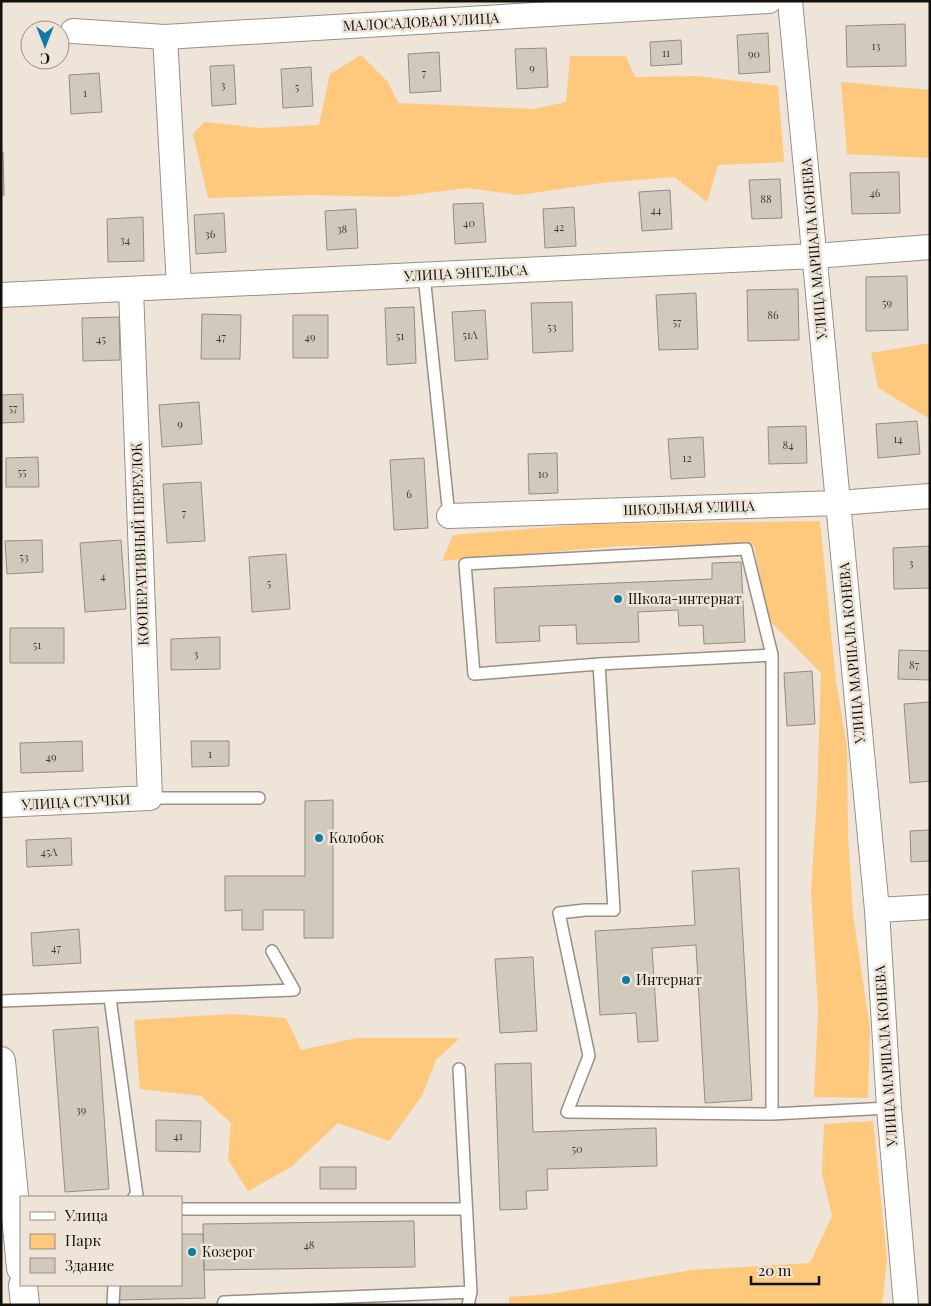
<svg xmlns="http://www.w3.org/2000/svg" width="931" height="1306" font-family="'Playfair Display',serif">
	<rect width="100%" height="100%" fill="#eee4d8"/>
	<!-- green -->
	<path fill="#fec87d" d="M361 55 388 82 398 103 534 109 566 102 570 56H626L635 77 696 76 778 86 784 162 718 165 707 202 674 177 601 183 519 195 467 188 396 197 308 195 208 198 193 134 204 122 261 128 319 125 330 74Z
		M841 82 930 90V158L847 154Z
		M930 343V419L878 388 871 353Z
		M820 521 836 682 847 746 848 835 853 914 870 1029 868 1098 814 1097 818 1010 811 891 817 797 821 673 767 618 754 545 621 546 442 561 453 535 588 524Z
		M231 1014 286 1018 301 1050 357 1038H460L436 1060 422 1096 389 1141 338 1123 291 1167 248 1191 228 1160 231 1123 201 1096 140 1089 134 1020Z
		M873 1121 887 1259 882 1305H509V1297L550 1294 692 1270 810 1263 832 1216 822 1174 824 1124Z"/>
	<!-- building -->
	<path fill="#d2c9bd" stroke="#958c81" d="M905 24 906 66 847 67 846 26Z
		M768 33 770 72 739 74 737 35Z
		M681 40 682 64 651 66 650 42Z
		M546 48 548 87 517 89 515 49Z
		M439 52 441 91 410 93 408 54Z
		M234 65 236 104 212 106 210 66Z
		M311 67 313 106 283 108 281 69Z
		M99 73 102 112 71 114 69 75Z
		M1 152H3L4 195H1Z
		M899 172 900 213 852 214 850 173Z
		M780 179 782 218 752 219 749 180Z
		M670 190 672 229 642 231 639 192Z
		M483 203 486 242 455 244 453 204Z
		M574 207 576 246 545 248 543 209Z
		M356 209 358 248 327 250 325 211Z
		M224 213 226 252 196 254 194 215Z
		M143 217 144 261 108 262 107 219Z
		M907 276 908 330 866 331V277Z
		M798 289 799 340 748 341 747 290Z
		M696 293 698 349 659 350 656 295Z
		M572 302 573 351 533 353 531 303Z
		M414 307 416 363 387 365 385 308Z
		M485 310 488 359 455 361 452 312Z
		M202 314 241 315 240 359H201Z
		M293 315H328V358H293Z
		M119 317 120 360 83 361 82 318Z
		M23 394 24 422 1 423V395Z
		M199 402 202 444 162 447 159 405Z
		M917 421 920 454 878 458 876 424Z
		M806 426 807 463 769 464 768 427Z
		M703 437 705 477 671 479 668 439Z
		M557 453 558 493 529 494 528 454Z
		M38 457 39 487H6V458Z
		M424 458 428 528 394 530 390 460Z
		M201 482 205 541 167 543 163 484Z
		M42 540 43 572 7 574 5 541Z
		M121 540 126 609 85 612 80 543Z
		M929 546 930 588 894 589 893 548Z
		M286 554 290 609 252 612 249 557Z
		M741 562 745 642 704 644 703 625 679 626 678 610 638 612 639 642 577 644 576 625 539 626 540 641 496 643 494 588 712 579V563Z
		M10 628H64V663H10Z
		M220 637V669L171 670V639Z
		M899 650 930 651V680L898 679Z
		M812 671 815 724 787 726 784 673Z
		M930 702V781L910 783 904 704Z
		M82 741 83 771 21 773 20 743Z
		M191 741H229V766L192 767Z
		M333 800V938H304V910H263V930H242V910L225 911V876H305V801Z
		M930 830V861L911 862 910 831Z
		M71 838 72 865 27 867 26 840Z
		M739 868 752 1100 705 1103 696 945 652 948 658 1041 638 1042 636 1013 600 1015 595 931 695 925 692 871Z
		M79 929 81 963 33 966 31 933Z
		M533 957 537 1031 500 1033 495 959Z
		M98 1027 109 1189 65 1192 53 1030Z
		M531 1063 533 1132 656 1128 657 1166 547 1169 548 1190 526 1191 527 1209 500 1210 495 1064Z
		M156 1120 201 1121 200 1152 156 1151Z
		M320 1167H356V1189H320Z
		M414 1221 415 1267 204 1270 203 1224Z
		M181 1234H203L205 1298 118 1300 117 1285H181Z"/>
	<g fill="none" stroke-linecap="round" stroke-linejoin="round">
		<defs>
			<path id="lane" d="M424 275 449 516
				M772 655 599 664 474 674 465 564 746 549 772 655V1114
				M599 664 614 910H585L559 913 589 1056 567 1112 772 1114 889 1108
				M150 798H259
				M110 998 137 1196 134 1197
				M1 1001 294 990 272 951
				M459 1069 471 1292
				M181 1209H466
				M113 1305 114 1285
				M223 1305 224 1302 471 1292 468 1305"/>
			<path id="street" d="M790 1 877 910 889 1108 906 1305
				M73 31 165 37 769 1
				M165 37 179 286
				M1 295 815 256 930 247
				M449 516 838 503 930 496
				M1 805 150 798 131 289
				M877 910 930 907"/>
			<path id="secondary" d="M1 1061 21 1268
				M23 1285 25 1305"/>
		</defs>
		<!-- lane casing -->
		<use href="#lane" stroke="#989085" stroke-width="14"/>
		<!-- street casing -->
		<use href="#street" stroke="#989085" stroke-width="26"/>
		<!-- secondary casing -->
		<use href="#secondary" stroke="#989085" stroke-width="30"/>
		<!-- lane -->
		<use href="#lane" stroke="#fff" stroke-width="11"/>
		<!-- street -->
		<use href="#street" stroke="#fff" stroke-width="24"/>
		<!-- secondary -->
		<use href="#secondary" stroke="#fff" stroke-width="28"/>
	</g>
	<!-- markers -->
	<g fill="#0e7da6" stroke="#eee4d8" stroke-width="2">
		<circle cx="618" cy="599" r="5"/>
		<circle cx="319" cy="838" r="5"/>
		<circle cx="626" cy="980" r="5"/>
		<circle cx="192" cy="1252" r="5"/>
	</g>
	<g text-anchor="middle" stroke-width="5" stroke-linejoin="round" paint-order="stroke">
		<!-- number labels -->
		<g font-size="11" fill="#433e38">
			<text x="876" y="50">13</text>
			<text x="666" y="57">11</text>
			<text x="754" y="58">90</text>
			<text x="532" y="72">9</text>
			<text x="424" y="77">7</text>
			<text x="223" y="89">3</text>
			<text x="297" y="91">5</text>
			<text x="85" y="97">1</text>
			<text x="875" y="197">46</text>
			<text x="766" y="203">88</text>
			<text x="656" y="214">44</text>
			<text x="469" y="227">40</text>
			<text x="559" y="231">42</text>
			<text x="342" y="233">38</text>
			<text x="210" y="238">36</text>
			<text x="125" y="244">34</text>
			<text x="887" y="307">59</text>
			<text x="773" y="319">86</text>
			<text x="677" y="326">57</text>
			<text x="552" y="331">53</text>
			<text x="470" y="339">51А</text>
			<text x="400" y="340">51</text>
			<text x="221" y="341">47</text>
			<text x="310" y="341">49</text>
			<text x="101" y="343">45</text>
			<text x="13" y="412">57</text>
			<text x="180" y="428">9</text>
			<text x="898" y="443">14</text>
			<text x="788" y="449">84</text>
			<text x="687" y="462">12</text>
			<text x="22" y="476">55</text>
			<text x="543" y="478">10</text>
			<text x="409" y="498">6</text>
			<text x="184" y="517">7</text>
			<text x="24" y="561">53</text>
			<text x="911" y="567">3</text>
			<text x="103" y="580">4</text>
			<text x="269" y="587">5</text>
			<text x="37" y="649">51</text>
			<text x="196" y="658">3</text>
			<text x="914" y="669">87</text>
			<text x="210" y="758">1</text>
			<text x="51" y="761">49</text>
			<text x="49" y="856">45А</text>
			<text x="56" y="952">47</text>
			<text x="81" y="1114">39</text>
			<text x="178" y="1140">41</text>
			<text x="577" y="1153">50</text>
			<text x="309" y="1249">48</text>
		</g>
		<!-- street labels -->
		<g font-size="14" fill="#13100c" stroke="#eee4d8">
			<text transform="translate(421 22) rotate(-3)" y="5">МАЛОСАДОВАЯ УЛИЦА</text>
			<text transform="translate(814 249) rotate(-95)" y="5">УЛИЦА МАРШАЛА КОНЕВА</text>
			<text transform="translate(466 273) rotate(-3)" y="5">УЛИЦА ЭНГЕЛЬСА</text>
			<text transform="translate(689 508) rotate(-2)" y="5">ШКОЛЬНАЯ УЛИЦА</text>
			<text transform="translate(140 544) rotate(-92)" y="5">КООПЕРАТИВНЫЙ ПЕРЕУЛОК</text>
			<text transform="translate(852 653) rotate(-95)" y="5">УЛИЦА МАРШАЛА КОНЕВА</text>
			<text transform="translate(76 802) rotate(-3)" y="5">УЛИЦА СТУЧКИ</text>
			<text transform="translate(886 1056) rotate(-94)" y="5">УЛИЦА МАРШАЛА КОНЕВА</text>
		</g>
		<!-- poi labels -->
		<g font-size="14" fill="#13100c" stroke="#eee4d8" text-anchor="start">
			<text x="628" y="604">Школа-интернат</text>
			<text x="329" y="843">Колобок</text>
			<text x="636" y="985">Интернат</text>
			<text x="202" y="1257">Козерог</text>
		</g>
	</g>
	<!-- border -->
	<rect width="931" height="1306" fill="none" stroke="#13100c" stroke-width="5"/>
	<!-- legend -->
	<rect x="20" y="1196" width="162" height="90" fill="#eee4d8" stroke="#968f86"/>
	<rect x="30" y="1212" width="25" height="8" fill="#ffffff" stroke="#968f86"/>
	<text x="65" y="1221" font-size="15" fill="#13100c">Улица</text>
	<rect x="30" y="1234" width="25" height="15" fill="#fec87d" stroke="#968f86"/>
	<text x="65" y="1246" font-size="15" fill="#13100c">Парк</text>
	<rect x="30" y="1258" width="25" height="15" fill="#d2c9bd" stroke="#968f86"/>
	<text x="65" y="1271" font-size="15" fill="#13100c">Здание</text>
	<!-- north arrow -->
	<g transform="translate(45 45) rotate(180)"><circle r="24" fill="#eee4d8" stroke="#968f86"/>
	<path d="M0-4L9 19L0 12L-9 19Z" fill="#0e7da6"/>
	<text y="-8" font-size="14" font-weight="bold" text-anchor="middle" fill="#13100c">С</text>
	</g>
	<!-- scale -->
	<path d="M751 1276v8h68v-8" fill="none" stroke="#13100c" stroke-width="2.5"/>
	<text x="758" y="1276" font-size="15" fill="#13100c" stroke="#eee4d8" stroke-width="4" paint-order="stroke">20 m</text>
</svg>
